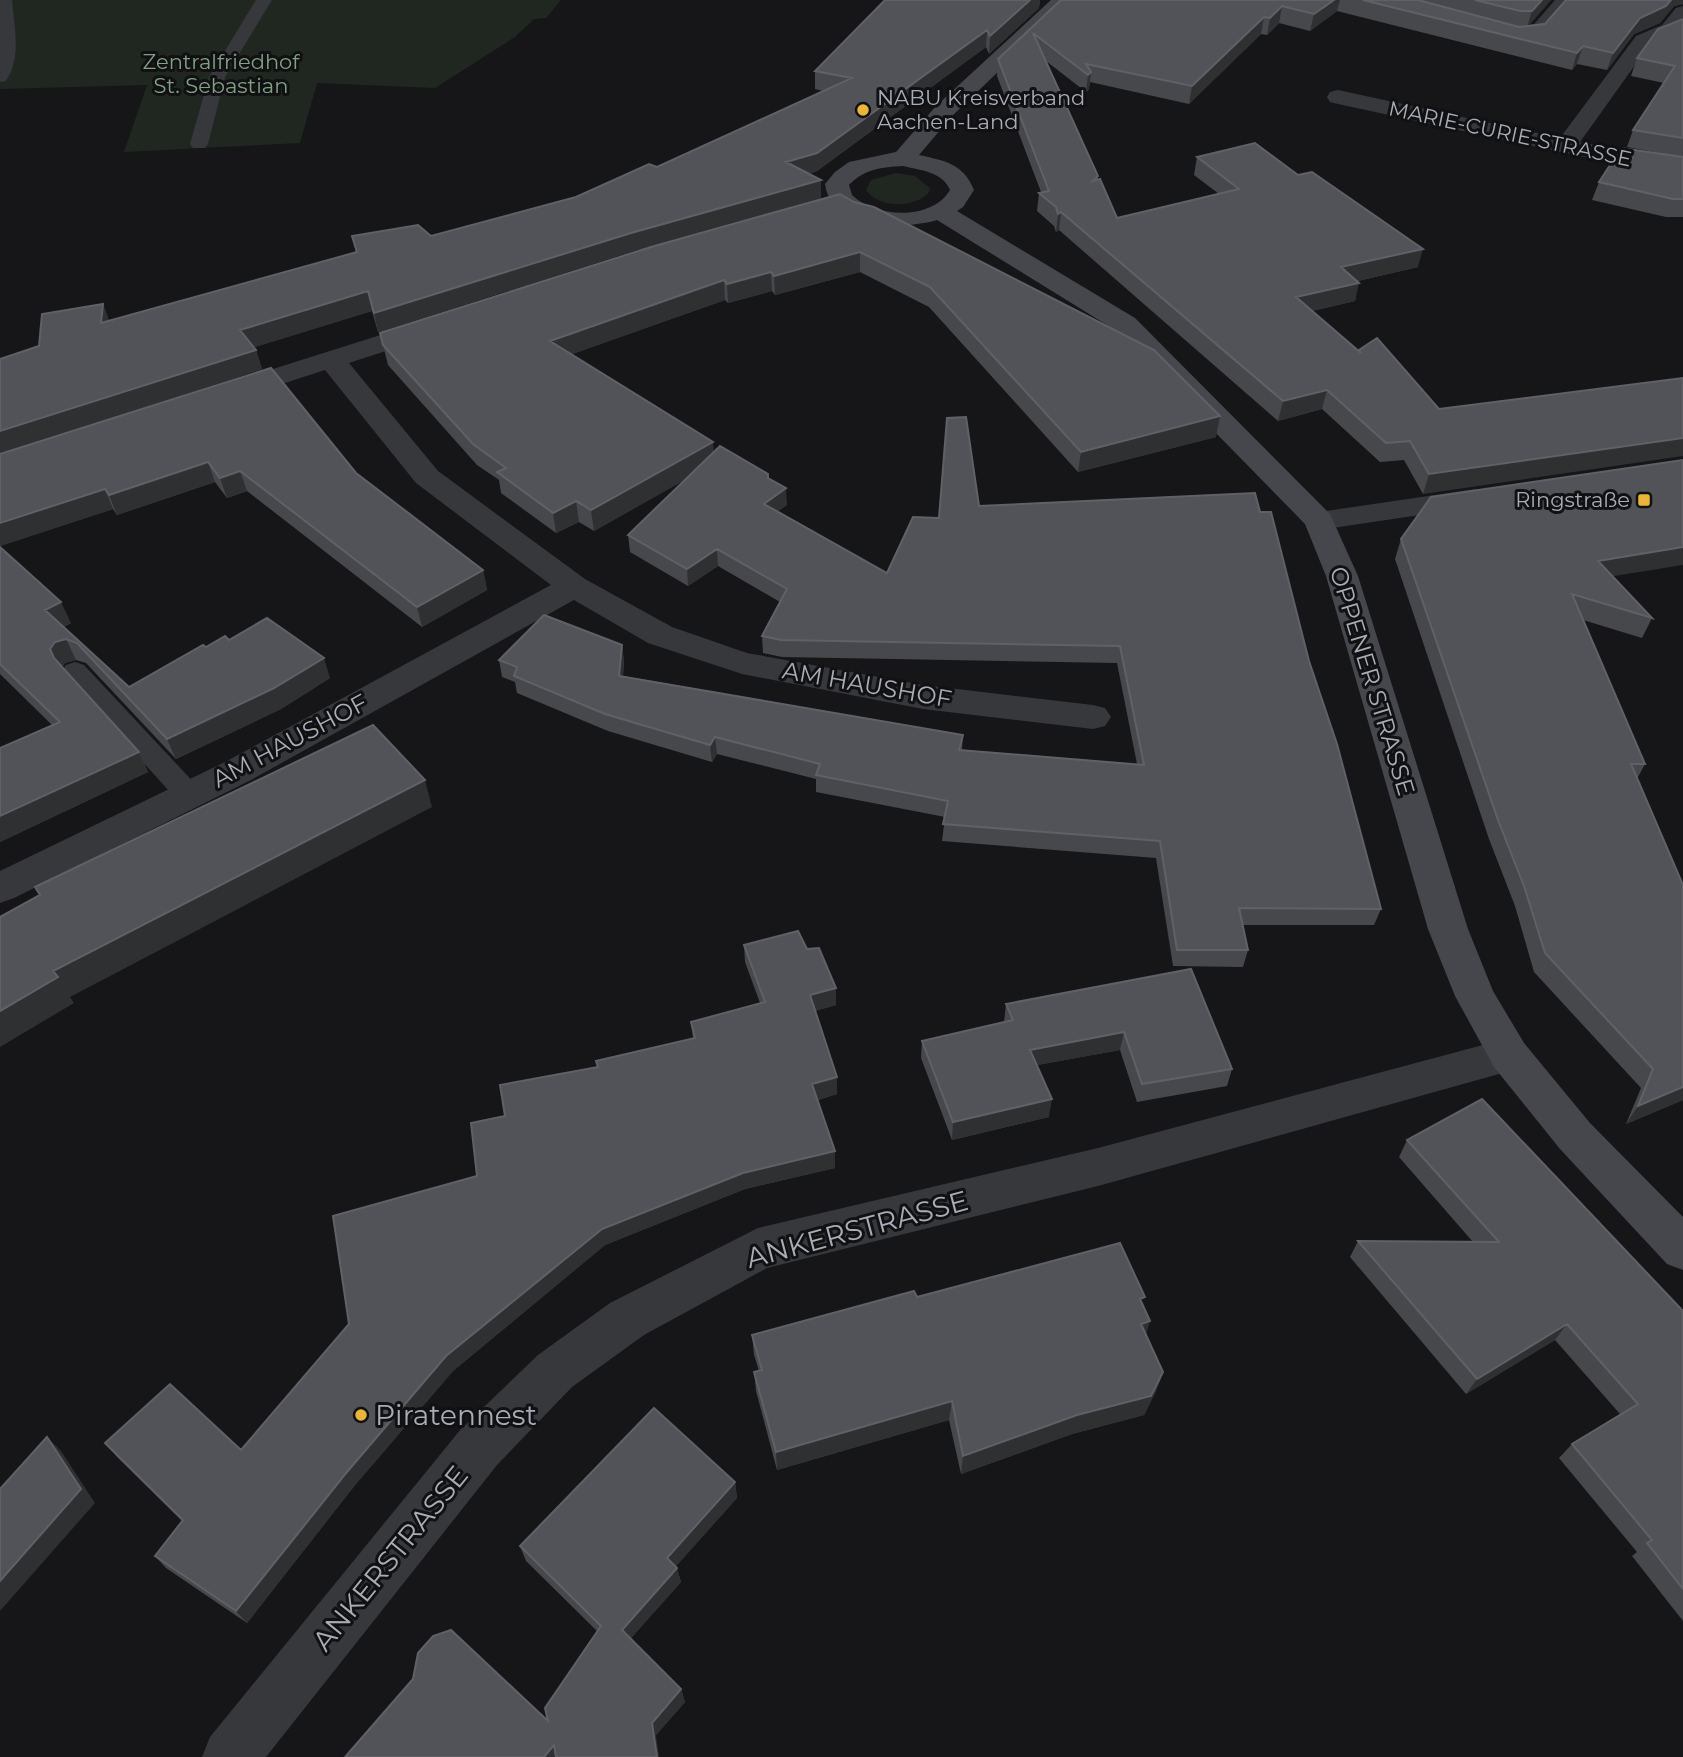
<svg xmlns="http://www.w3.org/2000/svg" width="1683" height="1757" font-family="Montserrat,sans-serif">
	<rect width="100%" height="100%" fill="#161618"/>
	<!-- green -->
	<path fill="#202721" d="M0 0H561L546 18 534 19 515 37 435 88 317 83 300 143 124 152 147 85 0 89Z
		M896 173 915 176 930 188 929 192C915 209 878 208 866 190L871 180Z"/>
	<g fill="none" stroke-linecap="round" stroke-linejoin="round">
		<!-- lane -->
		<path fill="#37383c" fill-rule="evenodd" d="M0 0H12C14 27 22 57 6 81L0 82Z
			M256 0H272L225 77 208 144 205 148H193L190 144 209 77Z
			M1555 0H1572L1539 38 1507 39 1499 34 1507 29 1529 30Z
			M75 662 84 665 199 788 203 795 199 802 189 805 179 802 66 677 62 671 66 665Z"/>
		<!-- street -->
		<path fill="#37383c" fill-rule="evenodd" d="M1683 6V25L1676 33 1650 44 1580 142 1683 160V174L1626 166 1338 104 1330 102 1327 97 1330 92 1338 90 1560 138 1636 36 1662 25 1676 8Z
			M431 319 441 321 445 327 441 333 349 363 438 471 585 579 672 627 747 653 923 685 1093 705 1105 708 1111 717 1105 726 1093 729 923 709 742 674 648 643 574 600 251 780 14 898 0 903V871L225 762 551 585 416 483 325 370 229 401 219 398 215 392 219 386Z
			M1476 489 1487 491 1491 498 1487 505 1319 530 1308 528 1303 521 1308 514 1319 512Z
			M1509 1038 1524 1043 1530 1055 1524 1067 1098 1186 767 1268 644 1335 572 1387 497 1465 266 1757H202L210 1737 461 1429 538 1355 610 1303 758 1228 1098 1148Z"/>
		<!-- secondary -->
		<path fill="#45474c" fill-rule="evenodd" d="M1051 0H1073L952 116 919 155C945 161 963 163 974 190L963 207 957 211 1135 318 1330 514 1358 576 1468 929 1493 991 1524 1043 1590 1123 1683 1217V1270L1667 1264 1560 1149 1494 1067 1455 996 1428 929 1326 576 1305 524 1115 330 937 220C904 230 831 230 825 184L835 172 849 162 896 152 936 106ZM903 166C920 170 943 172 950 190 932 221 875 218 852 195L849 185C864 169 882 167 903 166Z"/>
	</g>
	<!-- wall -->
	<path fill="#47484c" d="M885 0H1040L1039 8 989 54 986 47 817 171 809 174 821 180V199L633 251 378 332 372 311 254 347 256 350 262 369 28 445 271 368 356 473 483 570 487 590 422 627 247 491 227 498 215 482 117 515 113 509 0 546V359L39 346 42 314 103 304 109 321 356 253 352 236 418 225 431 236 576 197 649 164 657 167 823 91 815 89V71Z
		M1061 0H1551L1529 25 1683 0V4L1674 6 1660 23 1634 34 1607 70 1577 64 1572 70 1337 11 1310 31 1279 23 1267 35 1261 34 1189 104 1090 82 1089 89 1086 92 1046 61 1098 179 1117 218 1219 194 1194 175 1197 157 1418 267 1358 281 1355 301 1312 311 1359 351V350L1439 409 1683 378 1423 494 1404 460 1380 462 1322 409 1278 421 1059 230 1056 232 1054 226 1037 211 1039 193 1041 192 997 76 998 59Z
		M1683 19V217H1666L1592 200 1599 182 1665 154 1627 147 1633 130 1664 83 1631 76 1637 58Z
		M840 194 1216 437 1078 472 929 307 860 272 775 295 772 291 728 303 725 300 572 354 714 452 768 474 769 479 787 505 778 511 887 573 939 518 979 506 1260 512 1309 661 1381 909 1374 925H1243L1248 950 1243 967 1173 966 1156 858 942 841 945 817 816 792V779L717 754 712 762 608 731 517 693 515 682 502 677 499 660 622 645 624 662 623 676 963 735 962 750 1137 764 1117 663 782 657 763 653 762 636 780 602 718 566 688 586 630 552 628 535 686 479 594 531 579 522 556 533 501 493 499 480 477 465 388 365 380 333Z
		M1401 539 1613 577 1652 618 1642 638 1583 620 1645 764 1637 779 1683 1100 1626 1124 1641 1088 1534 972 1515 906 1489 839 1395 559Z
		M0 547 71 623 63 627 129 687 206 647 229 640 330 678 281 709 176 759 86 663 76 660 65 663 62 667 139 752 148 772 0 842V748L52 725 0 674Z
		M744 945 807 949 836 1005 815 1011 837 1094 818 1100 835 1168 745 1189 605 1245 453 1371 355 1485 247 1623 166 1568 155 1556 182 1521 117 1457 105 1443 241 1450 477 1176 505 1116 598 1067 693 1038 691 1022 760 1003 745 962Z
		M1191 969 1232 1069 1227 1086 1137 1102 1120 1050 1037 1065 1049 1117 952 1140 921 1058 922 1041 1004 1022 1006 1004Z
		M1407 1140 1683 1311V1621L1632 1556 1637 1552 1559 1458 1572 1444 1620 1414 1555 1340 1466 1394 1350 1257 1358 1241 1473 1242 1399 1157Z
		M1143 1305 1146 1334 1163 1372 1156 1391 1144 1415 1072 1434 961 1474 949 1420 777 1470 756 1391 754 1372 759 1371 754 1355 752 1335Z
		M735 1482 737 1498 676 1566 681 1582 630 1639 681 1689 685 1702 656 1735 548 1721 597 1631 526 1561 520 1546Z"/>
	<!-- shaded-wall -->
	<path fill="#2f3032" d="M1030 0H1040L1039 8 989 54 990 36Z
		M1334 0H1340L1337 11 1310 31 1314 14Z
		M1542 0H1551L1527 27 1532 11Z
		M1671 0H1683V4L1674 6 1660 23 1634 34 1607 70 1613 53 1640 18Z
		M1282 6 1279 23 1267 35 1270 18Z
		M1264 17 1261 34 1189 104 1192 86Z
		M987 30 986 47 817 171 787 181 786 162Z
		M1583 46 1577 64 1572 70 1577 53Z
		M1091 72 1089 89 1086 92 1088 75Z
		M821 180V199L633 251 378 332 374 313 631 233Z
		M1061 212 1059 230 1056 232 1058 214Z
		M1423 249 1418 267 1336 286 1341 267Z
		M860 252V272L775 295 774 276Z
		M771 272 772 291 728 303 727 284Z
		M724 280 725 300 553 361 550 341Z
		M1359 283 1355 301 1291 316 1296 297Z
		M368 291 372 311 246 350 240 330Z
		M103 304 110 323H101Z
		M256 350 262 369 0 454V431Z
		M1327 390 1322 409 1278 421 1283 401Z
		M1220 416 1216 437 1078 472 1081 452Z
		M1683 438V456L1423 494 1429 474Z
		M713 442 715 463 594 531 591 510Z
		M208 462 215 482 117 515 109 495Z
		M240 471 247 491 227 498 220 478Z
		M786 488 787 505 764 520V504Z
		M105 489 113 509 0 546V523Z
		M576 501 579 522 556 533 553 513Z
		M1683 547V565L1589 580 1598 561Z
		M717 549 718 566 688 586 687 569Z
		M483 570 487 590 422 627 417 607Z
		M61 602 71 623 55 631 45 610Z
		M66 639 76 660 65 663 60 670 50 649 55 642Z
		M622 645 624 662 621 692 619 676Z
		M324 658 330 678 281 709 176 759 167 739Z
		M715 737 717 754 712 762 710 745Z
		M139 752 148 772 0 842V816Z
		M425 780 432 807 70 997 74 1003 0 1047V1011L53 971Z
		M836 988V1005L811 1012 810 995Z
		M1124 1032 1120 1050 1027 1067 1030 1050Z
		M837 1077V1094L813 1101 812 1084Z
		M1683 1087V1100L1626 1124 1638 1106Z
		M1052 1099 1049 1117 952 1140 953 1122Z
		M835 1151V1168L745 1189 605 1245 453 1371 355 1485 247 1623 236 1611 347 1472 446 1356 602 1229 743 1173Z
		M1150 1321 1144 1341 1141 1324Z
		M1567 1324 1555 1340 1466 1394 1477 1379Z
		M1163 1372 1156 1391 1144 1415 1072 1434 961 1474 963 1456 1077 1415Z
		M952 1401 949 1420 777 1470 776 1452Z
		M47 1437 61 1451 95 1503 0 1611V1581Z
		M735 1482 737 1498 670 1573 667 1558Z
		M677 1568 681 1582 626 1644 622 1630Z
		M681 1689 685 1702 656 1735 659 1757H657L652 1723Z
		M554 1745 560 1757H544Z"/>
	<!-- building -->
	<path fill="#525358" stroke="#5f6166" stroke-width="2" d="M885 0H1030L990 36 987 30 817 153 786 162 821 180 631 233 374 313 368 291 240 330 256 350 0 431V359L39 346 42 314 103 304 101 323 357 252 352 236 418 225 431 236 576 197 649 164 657 167 852 78 815 71Z
		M1061 0H1334L1314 14 1282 6 1270 18 1264 17 1192 86 1086 64 1091 72 1088 75 1033 33 1098 176 1093 181 1100 179 1117 218 1239 189 1197 157 1255 143 1298 175 1312 172 1423 249 1341 267 1359 283 1296 297 1361 353 1359 350 1377 338 1439 409 1683 378V438L1429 474 1410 441 1386 443 1327 390 1283 401 1061 212 1058 214 1056 207 1039 193 1049 191 998 59Z
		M1363 0H1418L1519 27 1545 24 1566 0H1671L1666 6 1640 18 1613 53 1583 46 1577 53Z
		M1475 0H1542L1532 11H1520Z
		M1683 19V138L1633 130 1675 66 1637 58 1658 29Z
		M1621 148 1683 157V199H1673L1599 182Z
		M840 194 854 202 874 207 1154 350 1220 416 1081 452 930 287 860 252 774 276 771 272 727 284 724 280 550 341 713 442 591 510 576 501 553 513 497 472 506 468 473 444 383 345 380 333 651 247Z
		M271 368 356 473 483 570 417 607 240 471 220 478 208 462 109 495 105 489 0 523V454Z
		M966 417 979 506 1255 493 1260 512H1271L1309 661 1337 744 1381 909 1239 908 1248 950H1177L1160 841 943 824 948 801 816 775 820 764 715 737 710 745 605 714 514 676 517 667 499 660 544 615 622 645 619 676 963 735 959 750 1144 765 1120 646 781 640 762 636 787 589 717 549 687 569 628 535 720 446 768 474V478L786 488 764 504 887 573 913 517 939 518 947 418Z
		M1683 460V547L1598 561 1652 618 1572 594 1645 764H1631L1683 885V1087L1638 1106 1653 1069 1545 953 1524 886 1498 820 1401 539 1431 497Z
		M0 547 61 602 45 610 129 687 203 645 206 647 225 636 229 640 267 618 324 658 274 688 167 739 77 643 66 639 55 642 50 649 54 658 139 752 0 816V748L60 722 0 664Z
		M373 725 425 780 53 971 58 977 0 1011V917L40 895 35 887Z
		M798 931 807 949 819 948 836 988 810 995 837 1077 812 1084 835 1151 743 1173 602 1229 446 1356 347 1472 236 1611 155 1556 183 1520 105 1443 170 1384 241 1450 349 1324 333 1216 477 1176 471 1123 505 1116 500 1085 598 1067 596 1061 695 1038 691 1022 765 1002 744 945Z
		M1191 969 1232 1069 1142 1084 1124 1032 1030 1050 1052 1099 953 1122 922 1041 1013 1020 1006 1004Z
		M1482 1099 1683 1311V1589L1647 1543 1652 1540 1572 1444 1638 1404 1567 1324 1477 1379 1358 1241 1499 1242 1407 1140Z
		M1120 1243 1145 1297 1140 1299 1150 1321 1141 1324 1163 1372 1151 1396 1077 1415 963 1456 952 1401 776 1452 754 1372 762 1370 752 1335 914 1291 917 1297Z
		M654 1408 735 1482 667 1558 677 1568 622 1630 681 1689 652 1723 657 1757H556L554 1745 544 1757H345L413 1679 418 1653 433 1636 451 1630 548 1721 545 1708 601 1626 520 1546Z
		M47 1437 81 1489 0 1581V1489Z"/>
	<!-- markers -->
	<g fill="#ebb43a" stroke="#111113" stroke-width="2.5">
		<circle cx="863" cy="110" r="7"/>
		<rect x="1637" y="493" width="14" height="14" rx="3.5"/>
		<circle cx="361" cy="1415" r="7"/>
	</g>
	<g text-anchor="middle" stroke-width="6" stroke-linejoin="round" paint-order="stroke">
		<!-- far-park labels -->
		<g font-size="21" fill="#80a183" stroke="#111113">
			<text x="221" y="69">Zentralfriedhof<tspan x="221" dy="24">St. Sebastian</tspan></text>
		</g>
		<!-- far-poi labels -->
		<g font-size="21" fill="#a8acb7" stroke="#111113" text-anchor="start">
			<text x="877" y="105">NABU Kreisverband<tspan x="877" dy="24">Aachen-Land</tspan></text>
			<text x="1630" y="507" text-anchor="end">Ringstraße</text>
		</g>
		<!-- far-street labels -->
		<g font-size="21" fill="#a8acb7" stroke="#111113">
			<text transform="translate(1510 134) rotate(12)" y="7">MARIE-CURIE-STRASSE</text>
		</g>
		<!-- street labels -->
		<g font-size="24" fill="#a8acb7" stroke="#111113">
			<text transform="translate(1372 681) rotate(73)" y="8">OPPENER STRASSE</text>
			<text transform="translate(867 685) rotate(10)" y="8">AM HAUSHOF</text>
			<text transform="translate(290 741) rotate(-28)" y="8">AM HAUSHOF</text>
		</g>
		<!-- near-street labels -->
		<g font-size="28" fill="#a8acb7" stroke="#111113">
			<text transform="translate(857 1229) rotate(-15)" y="10">ANKERSTRASSE</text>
			<text transform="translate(390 1558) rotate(-51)" y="10">ANKERSTRASSE</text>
		</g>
		<!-- near-poi labels -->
		<g font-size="28" fill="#a8acb7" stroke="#111113" text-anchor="start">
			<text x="375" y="1425">Piratennest</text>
		</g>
	</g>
</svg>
